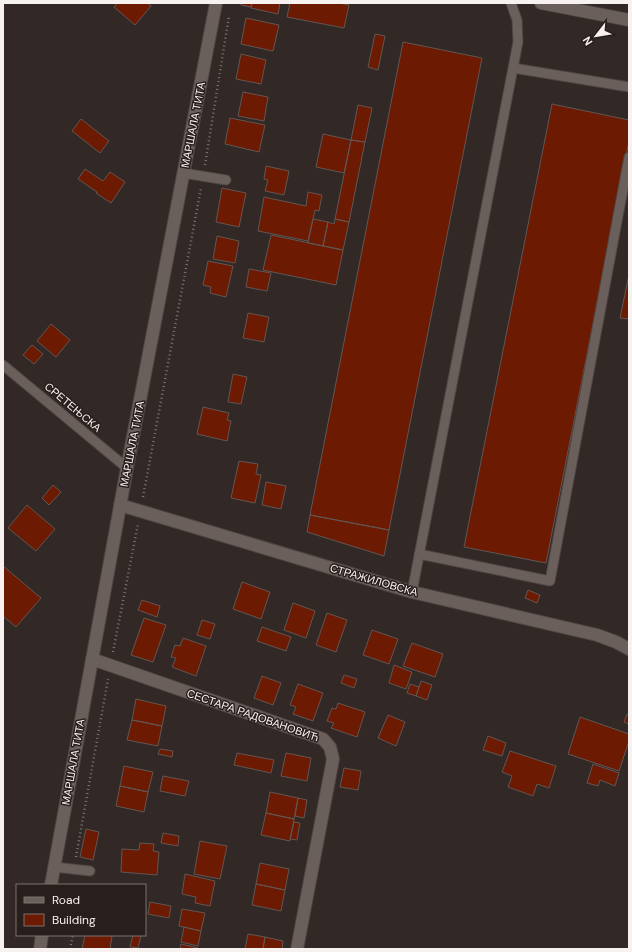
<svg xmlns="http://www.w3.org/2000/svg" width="632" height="952" font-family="'DM Sans',sans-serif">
	<rect width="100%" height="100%" fill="#322825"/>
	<!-- building -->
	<path fill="#6d1a02" stroke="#615653" d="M118 3H147L151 6 135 25 114 7Z
		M241 3H252L251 7 241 5Z
		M252 3H280L278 14 251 8Z
		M290 3H339L349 5 344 28 287 17Z
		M246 18 279 25 273 51 241 44Z
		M375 34 385 36 378 70 368 67Z
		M403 42 482 58 389 530 310 515Z
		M241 54 266 60 261 84 236 79Z
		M243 92 268 97 264 121 238 116Z
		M552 104 629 120V141L546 563 464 547Z
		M358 105 372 108 365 142 351 140Z
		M230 118 265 125 259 152 225 144Z
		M81 119 109 141 100 153 72 131Z
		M323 134 351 140 344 173 316 167Z
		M351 140 365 142 349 222 335 219Z
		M266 166 289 171 284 195 265 191 268 180 264 179Z
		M85 169 103 181 110 172 125 182 111 203 96 193 97 192 78 179Z
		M222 188 246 193 239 227 216 222Z
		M308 192 322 195 319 211 315 210 308 241 258 231 264 197 306 206Z
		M313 219 328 222 323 246 308 243Z
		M335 219 349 222 343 250 323 246 328 222 334 224Z
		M271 235 343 250 336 285 263 270Z
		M217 236 239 241 235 263 213 259Z
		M208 261 233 266 226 297 210 293 211 287 203 285Z
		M249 269 271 273 267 291 246 287Z
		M629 275V319L620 318Z
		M248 313 269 317 264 342 243 338Z
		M51 324 70 340 56 357 37 341Z
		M32 345 43 354 34 364 23 355Z
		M233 374 247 377 241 404 228 402Z
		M203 407 229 413 227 420 231 421 227 441 197 434Z
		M239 461 258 464 256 474 261 475 255 503 231 498Z
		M266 482 286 486 281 509 262 505Z
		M53 485 61 492 49 505 42 498Z
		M27 505 55 529 36 551 8 528Z
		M310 515 389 530 384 556 307 532Z
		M3 566 41 598 16 627 3 616Z
		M242 582 270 592 261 619 233 609Z
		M528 590 540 595 537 603 525 598Z
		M142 600 160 606 157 617 138 610Z
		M293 603 315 611 306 638 284 630Z
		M327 613 347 620 336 652 316 645Z
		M144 618 166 625 153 662 131 655Z
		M202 620 215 624 210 639 197 635Z
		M262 627 291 637 286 651 257 641Z
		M372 630 398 639 389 664 363 655Z
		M183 638 206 646 196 676 172 667 176 658 171 657 175 645 180 646Z
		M412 643 443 654 435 677 403 666Z
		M394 665 412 672 406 689 389 683Z
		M344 675 357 679 354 688 341 683Z
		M262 676 281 683 273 705 254 698Z
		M421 681 432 685 427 700 416 696Z
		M298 684 323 693 313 721 293 714 296 707 290 705Z
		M410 684 419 687 416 696 407 693Z
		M136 699 166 706 162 726 132 720Z
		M338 703 365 712 357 737 331 728 334 723 327 721 332 708 336 709Z
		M627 714 629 715V724L624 722Z
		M388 715 405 722 396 746 378 738Z
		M580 717 629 734V741L619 771 568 754Z
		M132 720 162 726 158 746 127 740Z
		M488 736 506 743 502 756 483 750Z
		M160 749 173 751 172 757 158 754Z
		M510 751 556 766 549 788 537 784 533 796 508 787 512 776 502 772Z
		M237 753 274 760 271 773 234 765Z
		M286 753 311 758 307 781 281 776Z
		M593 764 619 773 615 786 600 780 598 786 587 783Z
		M124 766 153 772 148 792 120 786Z
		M344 768 361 771 358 790 340 787Z
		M163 776 189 781 185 796 160 791Z
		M120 786 148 792 144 812 116 806Z
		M270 792 298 798 294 819 266 813Z
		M298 798 307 800 304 818 295 816Z
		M266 813 294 819 290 841 261 835Z
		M294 822 300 823 297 840 290 839Z
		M86 829 99 832 93 860 80 857Z
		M163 833 179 836 178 846 161 843Z
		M200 841 227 846 220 879 194 874Z
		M140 843 154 844 153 851 159 852 157 875 121 872 122 849 139 850Z
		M260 863 289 869 285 890 256 884Z
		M185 874 215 881 210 906 195 903 196 897 182 894Z
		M256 884 285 890 281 911 252 905Z
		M150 902 171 906 169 918 148 914Z
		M182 909 205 913 201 931 179 926Z
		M184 927 201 931 198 946 181 942Z
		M248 934 265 937 263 949H245Z
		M85 935H105L112 936 110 949H82Z
		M133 935H141L138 948 130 947Z
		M265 937 283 941 282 949H263Z
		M181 944 198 948V949H180Z"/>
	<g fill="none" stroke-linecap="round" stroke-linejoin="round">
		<defs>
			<path id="lane" d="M513 68 629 87
				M183 173 226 180
				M3 365 127 468
				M419 554 550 581 629 157
				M412 592 518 42 517 20 511 3
				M54 867 90 871"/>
			<path id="street" d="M541 3 629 20
				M120 505 412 592 597 635 616 642 629 649
				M92 659 323 739 330 747 333 759 297 949"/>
			<path id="secondary" d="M51 885 127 468 216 3
				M40 949 42 935"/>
		</defs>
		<!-- lane casing -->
		<use href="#lane" stroke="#4e4644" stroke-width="11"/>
		<!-- street casing -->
		<use href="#street" stroke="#4e4644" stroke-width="14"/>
		<!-- secondary casing -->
		<use href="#secondary" stroke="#4e4644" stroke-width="14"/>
		<!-- path -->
		<path stroke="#7f7674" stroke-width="2.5" stroke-dasharray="1 3" stroke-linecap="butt" d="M205 165 229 16
			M143 497 201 188
			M113 652 138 524
			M76 857 108 679
			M70 949 73 935"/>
		<!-- lane -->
		<use href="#lane" stroke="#6b5f5c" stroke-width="9"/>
		<!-- street -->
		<use href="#street" stroke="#6b5f5c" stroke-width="12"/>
		<!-- secondary -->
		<use href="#secondary" stroke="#6b5f5c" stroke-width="12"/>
	</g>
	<g text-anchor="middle" stroke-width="3" stroke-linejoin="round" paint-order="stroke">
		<!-- street labels -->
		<g font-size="11" fill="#f7f1ef" stroke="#281e1c">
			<text transform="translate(193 125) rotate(-79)" y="4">МАРШАЛА ТИТА</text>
			<text transform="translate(73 407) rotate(40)" y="4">СРЕТЕЊСКА</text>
			<text transform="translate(132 444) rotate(-79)" y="4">МАРШАЛА ТИТА</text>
			<text transform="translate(374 580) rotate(16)" y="4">СТРАЖИЛОВСКА</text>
			<text transform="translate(253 715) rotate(19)" y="4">СЕСТАРА РАДОВАНОВИЋ</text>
			<text transform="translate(73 762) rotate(-80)" y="4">МАРШАЛА ТИТА</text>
		</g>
	</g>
	<!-- border -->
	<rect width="632" height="952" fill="none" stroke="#f7f1ef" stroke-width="8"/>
	<!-- legend -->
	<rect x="16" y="884" width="130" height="52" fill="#281e1c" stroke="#7b7270"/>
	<rect x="24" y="897" width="20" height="6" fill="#6b5f5c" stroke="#7b7270"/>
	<text x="52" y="904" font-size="12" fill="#f7f1ef">Road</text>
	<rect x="24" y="914" width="20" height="12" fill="#6d1a02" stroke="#7b7270"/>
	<text x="52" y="924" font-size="12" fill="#f7f1ef">Building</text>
	<!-- north arrow -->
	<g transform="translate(596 36) rotate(239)" stroke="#281e1c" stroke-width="3" paint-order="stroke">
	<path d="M0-3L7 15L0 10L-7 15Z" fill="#f7f1ef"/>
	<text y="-6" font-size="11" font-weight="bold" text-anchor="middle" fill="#f7f1ef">N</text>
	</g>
</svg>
